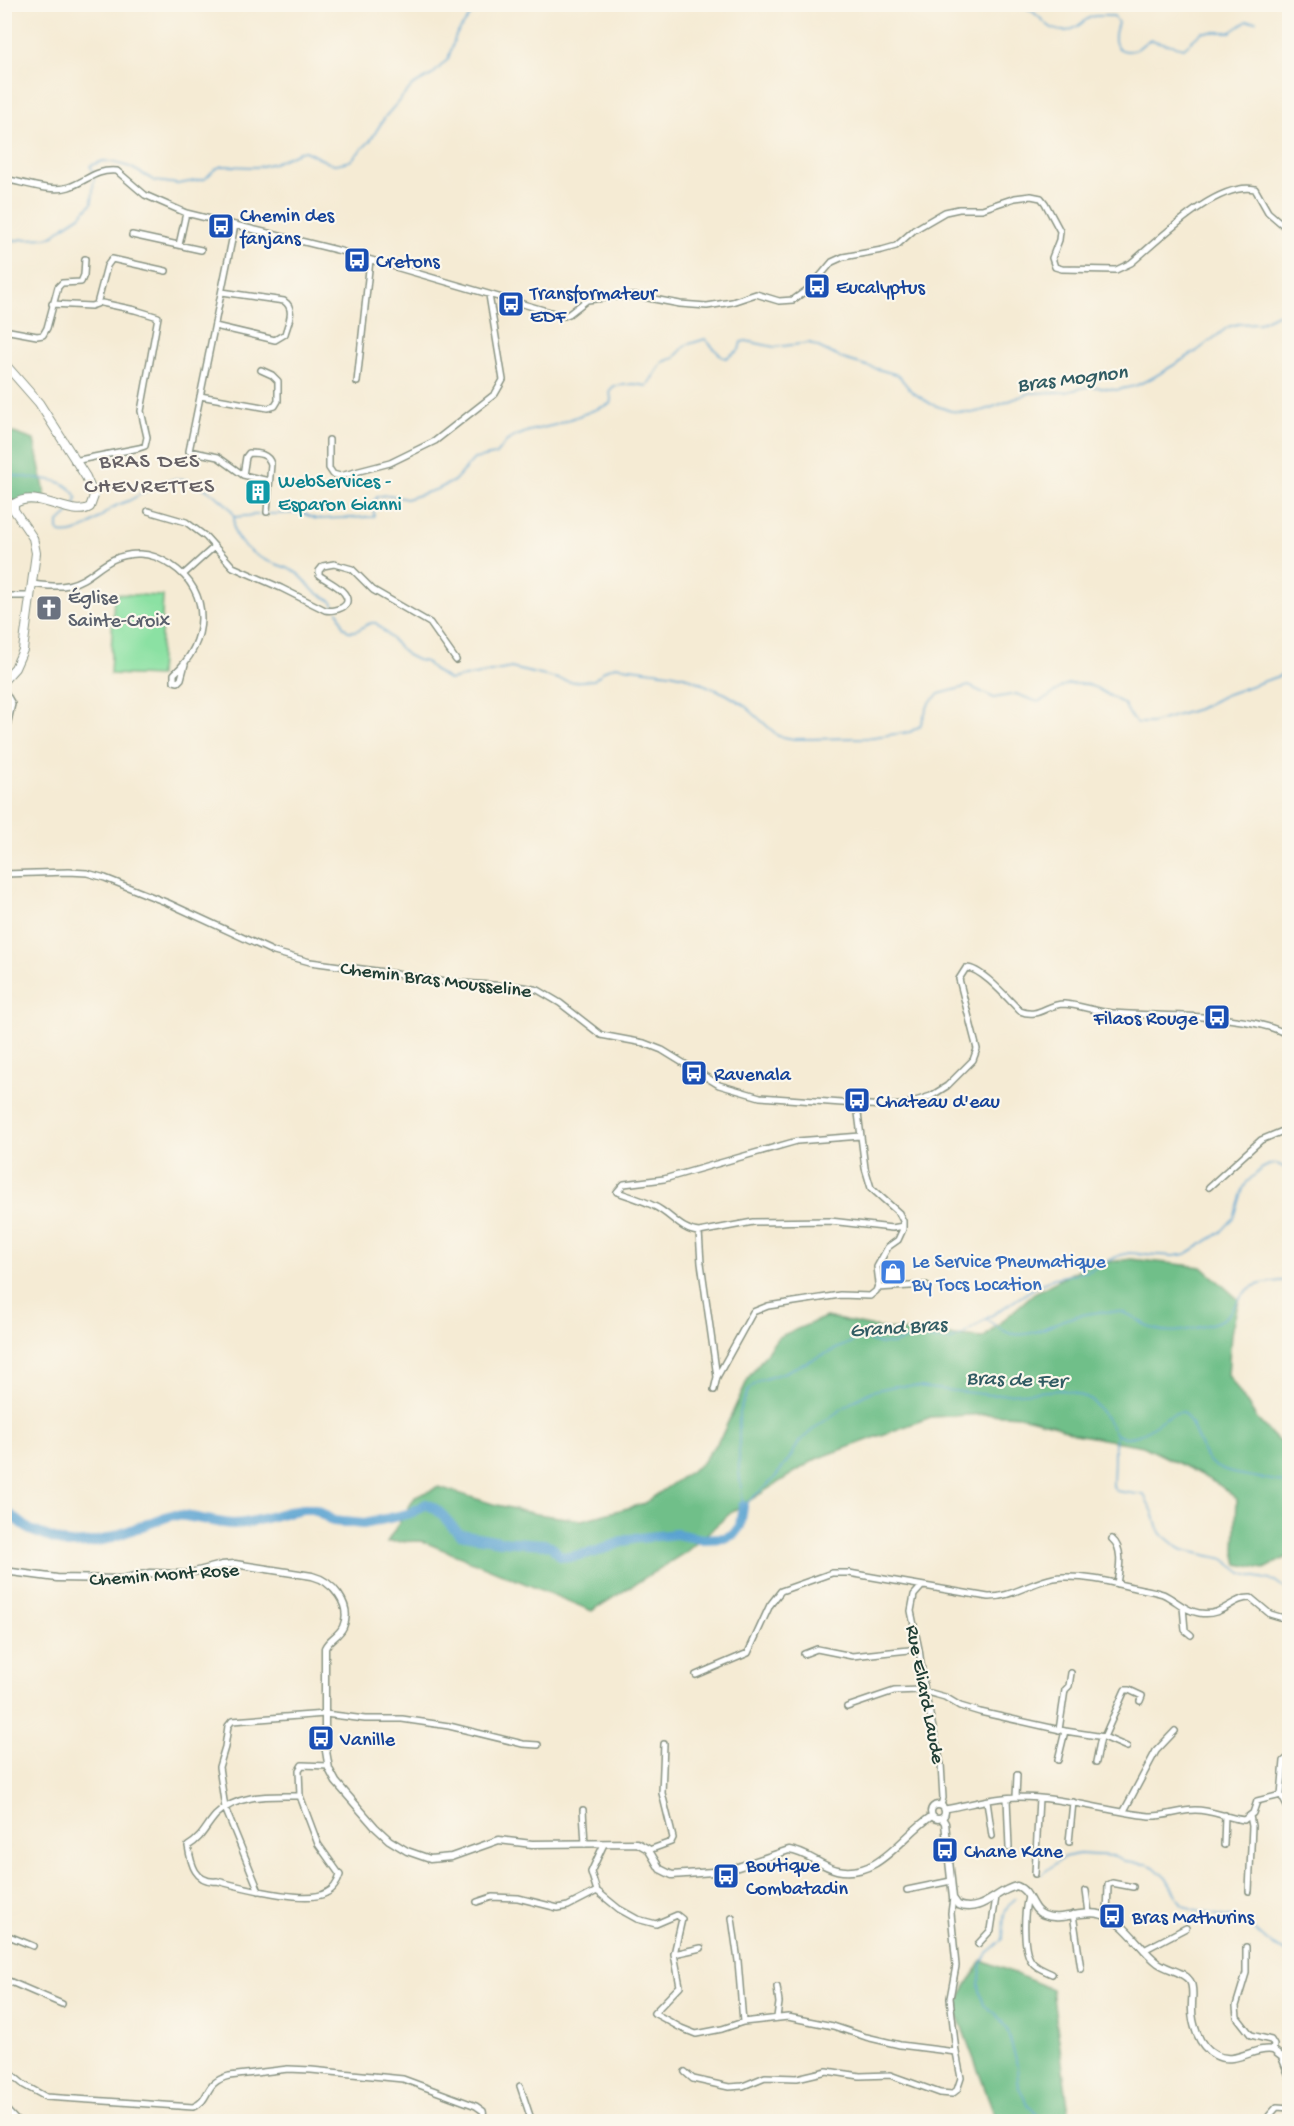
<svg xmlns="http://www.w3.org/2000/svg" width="1294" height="2126" font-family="'Gochi Hand',sans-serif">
	<rect width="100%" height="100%" fill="#fbf7ec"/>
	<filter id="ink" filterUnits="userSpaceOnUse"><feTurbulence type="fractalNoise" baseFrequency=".0167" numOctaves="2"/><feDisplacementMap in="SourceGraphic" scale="12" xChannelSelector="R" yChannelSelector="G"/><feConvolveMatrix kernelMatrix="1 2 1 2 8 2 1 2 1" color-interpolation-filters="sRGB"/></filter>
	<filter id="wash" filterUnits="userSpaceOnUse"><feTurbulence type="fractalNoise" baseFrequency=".008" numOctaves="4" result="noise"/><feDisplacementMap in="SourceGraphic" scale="24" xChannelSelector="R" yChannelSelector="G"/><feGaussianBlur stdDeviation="1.35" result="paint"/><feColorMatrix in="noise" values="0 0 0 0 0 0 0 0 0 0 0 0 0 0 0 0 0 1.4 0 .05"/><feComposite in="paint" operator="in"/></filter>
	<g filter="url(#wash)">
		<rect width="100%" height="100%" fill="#f5ebd4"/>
		<!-- green -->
		<path fill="#8be1a3" stroke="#558f6c" stroke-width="1.5" d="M114 594 163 596 159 676 110 674Z"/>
		<!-- forest -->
		<path fill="#70bf89" stroke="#487e5e" stroke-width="1.5" d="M5 430 34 440 47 503 5 506Z
			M1131 1259 1202 1267 1239 1300 1231 1333 1228 1375 1257 1419 1276 1439 1289 1449V1556L1264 1569 1238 1564 1235 1551 1237 1499 1219 1485 1188 1468 1143 1446 1074 1434 1053 1424 1020 1416 988 1414 931 1417 816 1459 734 1510 686 1552 592 1611 422 1541 387 1542 415 1497 439 1487 493 1504 536 1514 582 1520 643 1504 701 1464 722 1435 749 1377 778 1337 826 1317 879 1328 925 1334 983 1338 1034 1293 1087 1265Z
			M982 1960 1052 1989 1070 2121H997L954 2006Z"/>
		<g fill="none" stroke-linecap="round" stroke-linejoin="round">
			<!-- stream -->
			<path stroke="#5aa3d1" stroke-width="1.5" d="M976 4C992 12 1006 2 1022 6 1040 11 1046 33 1066 31 1077 30 1082 21 1091 17 1096 15 1108 16 1114 16L1118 23C1114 34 1111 50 1127 51 1131 51 1134 51 1137 49 1142 46 1144 42 1150 40L1184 48 1202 32H1231L1247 21H1256
				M94 173 90 166 103 161 112 162 130 167 155 181 178 184 205 179 215 169 222 166 258 167 274 163 299 152 305 151 329 163 336 164 350 161 370 141 385 117 412 86 432 75 448 59 456 35 471 15 473 4
				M4 242 24 239 47 238 54 235 66 225 80 216 92 203 94 177
				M4 471C23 484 63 470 77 497L74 508
				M71 511 58 523V529L60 533C79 537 97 519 112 508 117 505 123 503 128 501 145 493 160 480 178 479 193 478 230 502 234 516 235 520 233 524 234 529 236 540 245 547 253 553 267 564 282 564 295 572 303 576 308 585 314 591 322 598 329 595 335 607
				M269 514 302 513 316 519 374 517 373 502 378 496 390 495 406 499 438 489 454 481 474 459 495 455 507 441 514 437 529 431 555 425 610 404 611 400 610 390 614 386 634 384 647 386 663 362 674 358 686 345 705 339 722 357 726 358 739 350 741 342 746 341 774 347 810 343 843 359 898 375 912 392 931 404 951 411 971 413 985 410 1030 393 1066 392 1090 386 1116 390 1135 386 1154 377 1197 351 1228 327 1238 324 1259 323 1277 314 1290 313
				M235 517 265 514
				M338 611 343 626 348 631C360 634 365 621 376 623L407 655 417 660 426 662 435 671 449 680 511 668 571 682 594 680 605 670 615 666 670 673 684 676 726 694 743 704 778 736 794 739 866 738 910 732 920 726 929 703 939 694 969 686 994 698 1016 694 1038 702 1047 698 1063 686 1069 684H1086L1096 688 1124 704 1132 719 1138 723H1152L1198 709 1225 695 1279 676 1290 668
				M986 1319 1039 1285 1054 1278 1089 1271 1120 1255 1129 1253 1174 1256 1186 1254 1220 1233 1234 1218 1243 1189 1247 1182 1261 1169 1269 1165 1277 1164 1290 1170
				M1117 1435C1143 1446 1158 1413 1183 1412 1196 1425 1197 1446 1209 1461 1224 1479 1268 1475 1290 1485
				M743 1505 739 1470V1412L749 1389 759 1381 785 1372 856 1340H869L880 1344H893L908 1339 922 1338 949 1341 961 1336 986 1319C993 1324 1001 1331 1009 1333 1030 1339 1047 1326 1066 1319 1082 1314 1102 1310 1120 1312 1132 1313 1137 1321 1148 1326 1168 1337 1194 1329 1214 1323 1236 1316 1236 1294 1254 1286 1264 1282 1278 1281 1290 1280
				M743 1506 773 1480 789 1459 800 1441 816 1427 852 1402 872 1391 895 1386H909L991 1395 1062 1390 1073 1392 1092 1401 1107 1419 1116 1435 1114 1454 1113 1487 1116 1491 1144 1495 1153 1512 1158 1529 1164 1536 1176 1546 1183 1550 1224 1559 1242 1573 1251 1576 1275 1581 1290 1592
				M1042 1874 1064 1857 1079 1854 1115 1856 1124 1862 1147 1864 1154 1867 1166 1878 1182 1905 1192 1910 1238 1919 1256 1931 1273 1946 1290 1954
				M1016 1898C999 1913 1005 1919 1003 1939L987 1953 982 1962 979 1985 981 1995 984 2005 996 2014 1006 2028 1016 2059 1019 2088 1027 2104 1044 2122"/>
			<!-- river -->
			<path stroke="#5aa3d1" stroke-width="10" d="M4 1510 30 1530 67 1544 88 1543 107 1539 172 1515C192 1515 212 1523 233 1524 256 1524 279 1512 303 1509H313L321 1513 333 1521 364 1524 411 1513 426 1504C442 1510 447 1523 460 1534L500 1541 544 1544 551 1546 560 1556 569 1557 595 1552 630 1539 676 1534 702 1539 725 1538 734 1534 740 1526 743 1506"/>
		</g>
	</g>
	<g filter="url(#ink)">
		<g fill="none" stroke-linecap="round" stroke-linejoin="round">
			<defs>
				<path id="minor" d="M4 179C23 182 50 193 69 187 87 181 95 169 117 171L145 195 186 213 337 250 564 316 569 314 587 300 613 297 638 296 680 304 707 306 732 302 756 294 779 301 793 300 811 287 832 262 843 257 882 250 896 246 914 230 945 212 959 209H982L1015 198 1031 196 1041 198 1045 203 1060 231 1059 240 1052 258 1055 267 1062 269 1116 270 1131 263C1159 240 1216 181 1255 189L1268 212 1290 231
					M235 225 189 451 218 457 243 475 269 481
					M132 235 201 250
					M179 245 186 213
					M52 304 91 306 97 304 107 266 112 259 166 271
					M215 326 275 340 285 334C288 323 296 309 284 301L222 292
					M4 330 37 336 43 335 47 328 58 287 62 283 81 282 84 275 85 259
					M357 382 370 260
					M200 396 268 408 275 406 278 401V381L272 375 261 370
					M329 440V468L333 474 340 476 390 463 435 441 495 394 503 380 489 295
					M74 461 139 448 145 446 147 437 141 411 158 317 135 310 102 303
					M243 475 246 457 249 453C259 453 268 454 271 464L267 512
					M4 504 15 502
					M148 511 186 522 206 537 233 567 281 588 325 610C334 612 355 607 344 593 339 586 327 581 319 575V571L323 566 334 564 352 569 373 590 430 623 456 660
					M184 574 214 547
					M31 584C43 585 56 588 68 585 95 579 103 555 137 554 150 553 161 559 171 565 213 592 208 644 174 674V681L178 682 181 679 185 664
					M4 596H29
					M4 690 12 704 4 739
					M4 874 69 872 87 873 105 878 168 903 274 952 310 962 384 972 445 982 524 987 538 990 560 1003 601 1035 644 1043 662 1050 719 1085 760 1097 883 1106 903 1105 931 1096 947 1086 973 1060 977 1049 959 979 966 968C981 967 1009 1000 1020 1011 1039 1019 1046 1004 1064 1004 1080 1005 1096 1012 1113 1013 1160 1017 1251 1012 1290 1036
					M861 1136 797 1141 664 1179 624 1184 617 1192C629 1196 642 1200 654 1206 670 1213 681 1231 699 1232L753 1222 830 1221 892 1228 903 1226
					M1209 1187 1261 1140 1290 1128
					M699 1232 701 1263 717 1377 714 1390
					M877 1288 926 1285
					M717 1377 753 1312 768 1306 840 1295 870 1296 876 1291 879 1283 877 1267 888 1247 898 1240 903 1229V1221L899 1213 871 1188 865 1168 857 1105
					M1112 1539C1124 1549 1119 1570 1117 1584
					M922 1586 914 1595 911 1611 919 1649 925 1692 941 1764 943 1798 941 1805
					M1183 1607 1185 1630 1191 1635
					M804 1654 817 1649 852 1656 919 1649
					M696 1675 748 1653 770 1605 781 1591 832 1573H849L988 1597C1013 1598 1036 1578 1063 1577 1085 1576 1106 1581 1127 1586 1139 1589 1151 1590 1163 1594 1176 1600 1185 1611 1199 1613 1224 1617 1232 1597 1251 1598L1270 1614 1290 1620
					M847 1707 894 1691 920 1690 945 1697 960 1706 980 1712 1065 1731 1104 1737 1127 1747
					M1059 1730 1065 1690 1069 1686 1071 1673
					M1104 1737 1125 1690H1129L1142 1696 1140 1701
					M1058 1760 1065 1731
					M1096 1762 1101 1737
					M1281 1795 1284 1761 1290 1756
					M300 1796 318 1844 340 1875C338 1882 333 1890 326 1893 307 1904 240 1887 217 1881 195 1883 191 1864 188 1846 203 1837 205 1827 216 1815 238 1793 272 1796 300 1796L299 1770 302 1765 328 1766
					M1016 1797 1017 1775
					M1007 1798 1009 1848
					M987 1801 992 1836
					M945 1809C969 1805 993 1797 1018 1797 1063 1797 1105 1811 1149 1816 1166 1817 1179 1810 1195 1810 1212 1810 1227 1818 1244 1820L1253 1813 1257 1801 1281 1795 1290 1812
					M583 1810 585 1844
					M1124 1811 1156 1751 1175 1731
					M1069 1842 1073 1802
					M604 1844 591 1872 597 1891 619 1909 637 1919 656 1924 677 1915 682 1919 674 1954 680 1986 654 2013 681 2028 696 2034 722 2029 743 2022 788 2017 833 2026 866 2037 900 2045 956 2052
					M1224 1845 1225 1815
					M649 1850 671 1842 673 1838 662 1793 664 1744
					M1035 1874 1039 1798
					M907 1890 951 1881
					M259 1891 225 1808 219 1767 225 1747 228 1726 232 1721 325 1714 365 1719H402L449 1726 523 1744 538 1745
					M1086 1891 1089 1913
					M1249 1891 1252 1826 1250 1816
					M1028 1897C1024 1911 1022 1950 1032 1962 1036 1968 1046 1971 1052 1974
					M477 1902 492 1897 518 1898 558 1908 568 1906 597 1891
					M1073 1914 1081 1969
					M1107 1916 1108 1885 1112 1883 1133 1887
					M732 1918 738 1961 743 2022
					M4 1934 33 1946
					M978 1944 991 1930 996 1897
					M1246 1947V1973L1236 2006 1237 2017 1251 2035 1271 2040 1274 2045 1273 2050
					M1144 1950 1186 1928
					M674 1954 701 1948
					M4 1979 62 2004
					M777 1987 779 2003 777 2017
					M4 2068 24 2085 46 2097 193 2107C212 2100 202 2083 229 2076L288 2069 311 2070 403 2079 476 2106 483 2111 485 2122
					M685 2072 693 2079 729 2087 743 2086 765 2077 797 2078 827 2071 860 2076 890 2075 940 2093 952 2094 957 2090 961 2078 956 2052 950 1998 956 1966 951 1913 953 1898
					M520 2086 532 2122
					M1267 2122 1269 2116 1277 2107 1290 2108"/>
				<path id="tertiary" d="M4 1571 57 1578 121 1579 150 1573 186 1574 222 1565 235 1564 312 1576C332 1581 353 1605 343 1627 339 1636 329 1639 325 1648V1745L329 1769 336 1782 375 1827 389 1840 407 1851 430 1859 451 1857 499 1840 532 1844 637 1843 648 1849 660 1869 672 1875 726 1871 789 1850C807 1852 820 1866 837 1870 879 1879 902 1835 932 1816
					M931 1812a7 7 0 1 1 14 0a7 7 0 1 1-14 0Z
					M942 1818 945 1823 953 1898 958 1905C982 1914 996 1890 1017 1886 1031 1891 1030 1910 1044 1915 1060 1922 1081 1910 1099 1914 1125 1919 1138 1948 1158 1963 1168 1970 1183 1971 1190 1981 1194 1988 1192 1996 1192 2004 1191 2022 1198 2046 1215 2055 1235 2066 1254 2046 1273 2050L1282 2057 1290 2077
					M4 2108 17 2122"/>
				<path id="secondary" d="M4 363 39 403 86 477 94 496 90 507C72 519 37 488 14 504V510L33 538 36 553 23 650 15 668 4 680"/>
			</defs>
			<!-- minor casing -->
			<use href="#minor" stroke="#8a9484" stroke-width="8"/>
			<!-- tertiary casing -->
			<use href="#tertiary" stroke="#8a9484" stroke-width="9"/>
			<!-- secondary casing -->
			<use href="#secondary" stroke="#8a9484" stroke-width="10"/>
			<!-- minor -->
			<use href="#minor" stroke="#fff" stroke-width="5"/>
			<!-- tertiary -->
			<use href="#tertiary" stroke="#fff" stroke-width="6"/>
			<!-- secondary -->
			<use href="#secondary" stroke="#fff" stroke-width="8"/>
		</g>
	</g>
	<!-- icons -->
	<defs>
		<symbol id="bus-square" viewBox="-11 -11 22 22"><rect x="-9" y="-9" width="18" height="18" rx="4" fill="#1a4fb4" stroke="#fbf7ec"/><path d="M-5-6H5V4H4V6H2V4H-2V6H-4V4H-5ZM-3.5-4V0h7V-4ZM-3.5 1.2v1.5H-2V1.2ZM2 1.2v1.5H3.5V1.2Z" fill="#fff"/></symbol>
		<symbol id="building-square" viewBox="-11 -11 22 22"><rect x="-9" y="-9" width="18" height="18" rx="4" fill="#0f9aa8" stroke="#fbf7ec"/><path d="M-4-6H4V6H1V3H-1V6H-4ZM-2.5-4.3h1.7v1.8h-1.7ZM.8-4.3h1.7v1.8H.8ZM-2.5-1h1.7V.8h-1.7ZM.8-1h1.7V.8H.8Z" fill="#fff"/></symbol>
		<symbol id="church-square" viewBox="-11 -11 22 22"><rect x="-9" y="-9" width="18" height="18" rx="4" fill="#6b7280" stroke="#fbf7ec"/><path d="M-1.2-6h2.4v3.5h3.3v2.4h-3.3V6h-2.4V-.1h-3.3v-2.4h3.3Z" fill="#fff"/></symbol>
		<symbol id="shop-square" viewBox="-11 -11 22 22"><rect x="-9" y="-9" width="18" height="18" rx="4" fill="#3f7fe0" stroke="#fbf7ec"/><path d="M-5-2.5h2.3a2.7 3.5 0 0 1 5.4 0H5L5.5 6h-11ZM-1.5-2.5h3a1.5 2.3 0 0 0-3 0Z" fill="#fff"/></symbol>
	</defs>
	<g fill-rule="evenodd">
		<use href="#bus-square" x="206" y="211" width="30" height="30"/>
		<use href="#bus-square" x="342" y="245" width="30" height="30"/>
		<use href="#bus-square" x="802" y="271" width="30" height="30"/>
		<use href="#bus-square" x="496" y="289" width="30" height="30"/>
		<use href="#building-square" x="243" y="477" width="30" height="30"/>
		<use href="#church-square" x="34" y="593" width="30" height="30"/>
		<use href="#bus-square" x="1202" y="1002" width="30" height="30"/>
		<use href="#bus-square" x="679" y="1058" width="30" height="30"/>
		<use href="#bus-square" x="842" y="1085" width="30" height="30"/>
		<use href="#shop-square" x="878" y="1257" width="30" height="30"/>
		<use href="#bus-square" x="306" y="1723" width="30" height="30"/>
		<use href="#bus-square" x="930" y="1835" width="30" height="30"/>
		<use href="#bus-square" x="711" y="1861" width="30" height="30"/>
		<use href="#bus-square" x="1097" y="1901" width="30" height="30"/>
	</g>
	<g text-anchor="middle" stroke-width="4.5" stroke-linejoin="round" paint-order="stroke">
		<!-- transit labels -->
		<g font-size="20" fill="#164399" stroke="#fbf7ec" text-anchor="start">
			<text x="240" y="221">Chemin des<tspan x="240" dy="23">fanjans</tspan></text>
			<text x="376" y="267">Cretons</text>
			<text x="836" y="293">Eucalyptus</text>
			<text x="530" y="299">Transformateur<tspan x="530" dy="23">EDF</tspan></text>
			<text x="1198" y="1024" text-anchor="end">Filaos Rouge</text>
			<text x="714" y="1080">Ravenala</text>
			<text x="876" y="1107">Chateau d'eau</text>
			<text x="340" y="1745">Vanille</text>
			<text x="964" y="1857">Chane Kane</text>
			<text x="746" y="1871">Boutique<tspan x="746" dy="23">Combatadin</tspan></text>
			<text x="1132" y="1923">Bras Mathurins</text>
		</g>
		<!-- culture labels -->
		<g font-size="20" fill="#0d838f" stroke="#fbf7ec" text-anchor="start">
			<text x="278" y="487">WebServices -<tspan x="278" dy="23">Esparon Gianni</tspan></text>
		</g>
		<!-- worship labels -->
		<g font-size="20" fill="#5b616d" stroke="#fbf7ec" text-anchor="start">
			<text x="68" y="603">Église<tspan x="68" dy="23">Sainte-Croix</tspan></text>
		</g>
		<!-- street labels -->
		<g font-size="20" fill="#1f3d34" stroke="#fbf7ec">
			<text transform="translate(436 978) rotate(7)" y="7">Chemin Bras Mousseline</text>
			<text transform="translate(164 1573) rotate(-4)" y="7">Chemin Mont Rose</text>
			<text transform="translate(927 1694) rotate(79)" y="7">Rue Eliard Laude</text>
		</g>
		<!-- shop labels -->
		<g font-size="20" fill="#366cbe" stroke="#fbf7ec" text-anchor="start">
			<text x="912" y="1267">Le Service Pneumatique<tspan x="912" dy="23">By Tocs Location</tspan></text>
		</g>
		<!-- water labels -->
		<g font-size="21" font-style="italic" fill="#315c63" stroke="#fbf7ec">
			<text transform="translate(1072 377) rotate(-7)" y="7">Bras Mognon</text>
			<text transform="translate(898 1326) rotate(-4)" y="7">Grand Bras</text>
			<text transform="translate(1016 1378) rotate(2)" y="7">Bras de Fer</text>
		</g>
		<!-- quarter labels -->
		<g font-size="22" letter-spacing="1.5" fill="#666165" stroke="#fbf7ec">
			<text x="150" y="467">BRAS DES<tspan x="150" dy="25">CHEVRETTES</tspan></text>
		</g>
	</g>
	<!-- margin -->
	<rect width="1294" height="2126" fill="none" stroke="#fbf7ec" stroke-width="24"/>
</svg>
